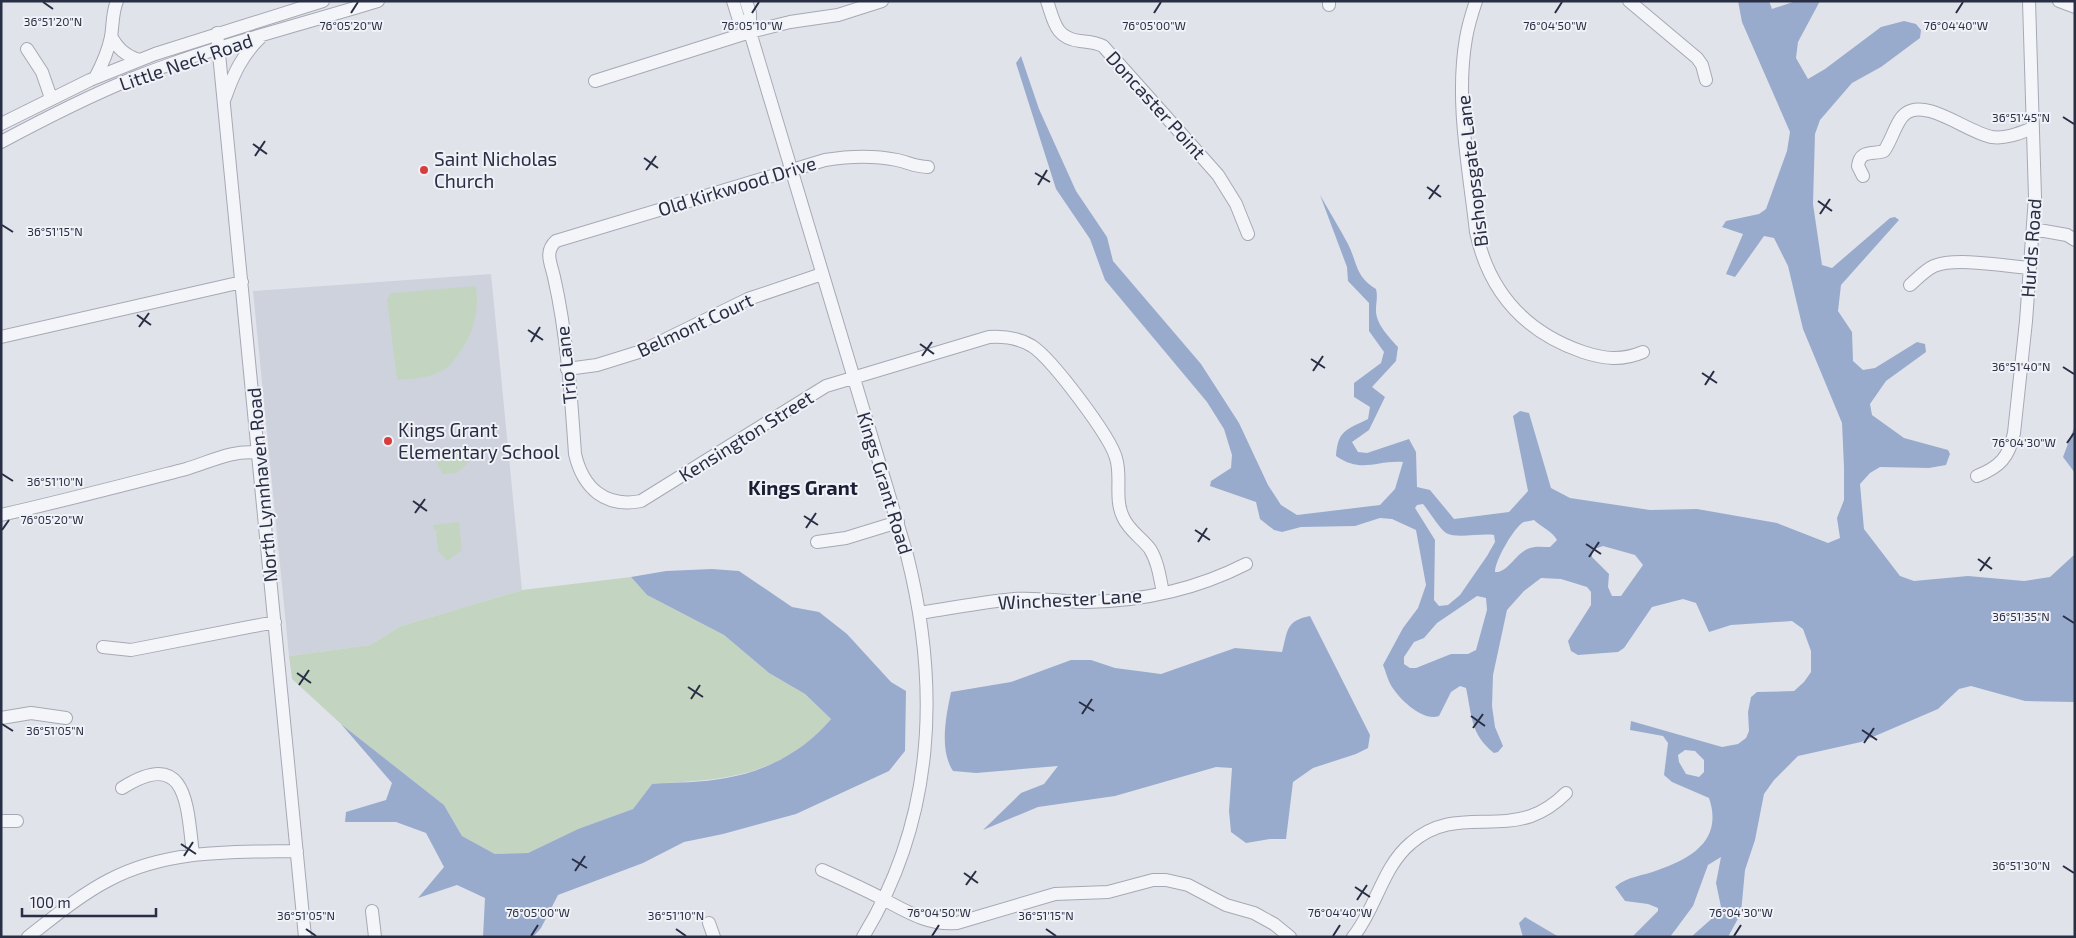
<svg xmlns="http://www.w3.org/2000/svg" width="2076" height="938" font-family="'Exo 2',sans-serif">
	<rect width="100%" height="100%" fill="#e1e3eb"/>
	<!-- built -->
	<path fill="#ced2dd" d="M491 274 522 590 401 626 370 645 289 656 253 291Z"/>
	<!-- green -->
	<path fill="#c3d5c1" d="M476 286C480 312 473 336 457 356 454 360 450 366 447 368 432 378 414 379 397 380L387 299 391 293Z
		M466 445 471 448 469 462 457 473 443 474 438 466 437 459 447 450Z
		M459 522 462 550 447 561 438 551 436 530H434L433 525Z
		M631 577 647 595 724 635 769 673 805 694 831 719C823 728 814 739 804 746 754 780 710 780 652 784L633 809 578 829 528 853 495 854 462 836 444 805 341 724 292 679 289 656 370 645 401 626 522 590Z"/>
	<!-- water -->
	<path fill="#99abcd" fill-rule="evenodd" d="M1738 1H1769L1772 9 1796 1H1820L1798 42 1796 58 1808 79 1825 69 1881 27 1904 21 1916 24 1921 30 1920 38 1881 67 1852 83 1820 120 1815 134 1813 204 1822 265 1832 268 1890 218 1895 217 1899 220 1841 285 1838 311 1852 332 1853 361 1863 370 1875 368 1917 342 1925 344 1926 352 1886 381 1870 404 1872 415 1904 438 1948 450 1950 454 1946 465 1929 468 1880 467 1870 473 1860 484 1864 529 1900 576 1914 581 1968 576 2024 581 2050 577 2075 554V702L2025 701 1971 686 1959 689 1938 709 1861 742 1798 756 1774 780 1764 794 1755 840 1745 870 1741 913 1728 937H1691L1717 914 1721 907 1716 883 1721 857 1708 865 1693 906 1670 937H1632L1658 911V908L1648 904 1625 901 1615 887C1628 876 1643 876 1658 870 1693 858 1723 839 1709 798L1672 782 1664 775 1668 743 1663 736 1630 730 1631 721 1722 747 1738 744 1746 738 1749 731 1748 712 1751 697 1757 692 1794 691 1804 682 1811 672V651L1803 629 1792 621 1731 625 1709 632 1696 603 1683 599 1652 607 1624 648 1618 652 1578 655 1571 651 1568 641 1591 605V592L1587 587 1561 579 1541 578 1524 591 1507 610 1493 675 1492 706 1495 727 1503 746 1498 752 1494 753C1470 734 1472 715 1466 688L1460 686 1451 692 1439 716C1424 722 1401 701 1392 687 1388 681 1386 672 1383 665L1403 628 1418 608 1426 585 1416 530 1392 519 1380 518 1355 526 1301 527 1282 532 1274 530 1260 519 1256 502 1210 486 1211 481 1231 468 1232 455 1224 429 1207 402 1105 280 1090 239 1056 189 1016 63 1021 56 1039 109 1076 191 1107 237 1113 261 1201 364 1239 423 1268 485 1281 505 1297 515 1380 505 1395 489 1403 462C1376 460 1362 474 1336 456 1338 430 1346 430 1368 419L1370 407 1354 397V383L1381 363 1384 352 1369 331V303L1348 281 1347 267 1320 195C1329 211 1339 227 1348 244 1358 264 1355 276 1376 289 1378 297 1376 302 1376 309 1375 323 1389 337 1398 347L1396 361 1372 387 1385 397 1369 430 1352 442 1358 452 1367 453 1409 439 1416 452 1417 487 1430 490 1454 519 1509 512 1528 491 1513 416 1520 411 1529 413 1551 488 1570 498 1650 510 1697 509 1777 523 1828 543 1840 538 1837 518 1844 500V467L1842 423 1803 329 1788 266 1774 238 1764 236 1735 277 1726 274 1743 234 1722 227 1726 221 1759 214 1766 209 1787 151 1790 132 1742 22ZM1423 504C1429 511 1439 528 1446 533 1456 539 1481 533 1494 535L1495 542 1487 556 1460 595 1448 605 1439 606 1434 600 1435 540 1415 508 1417 505ZM1534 520C1541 527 1552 531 1557 540L1550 547C1544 547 1536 546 1530 548 1516 552 1508 573 1495 572 1495 561 1512 531 1522 523 1525 521 1531 521 1534 520ZM1603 546 1635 555 1643 565 1621 596H1612L1608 587 1609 574 1592 557V550ZM1477 596 1486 598 1487 610 1476 650 1468 654H1451L1416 668H1410L1404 664V657L1414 642 1424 638 1437 623ZM1685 750 1695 751 1704 760V772L1699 777 1686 774 1679 762 1678 755Z
		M2075 425V473L2063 457Z
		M712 569 739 571 792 607 819 612 847 634 891 682 906 691 905 751 889 771 796 814 723 834 684 842 643 863 558 895 541 928 533 937H483L485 898 457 885 418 898 444 867 426 833 396 822H345L346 812 386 800 392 783 341 724 444 805 462 836 495 854 528 853 578 829 633 809 652 784C676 782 702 783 726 778 766 771 805 751 831 719L805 694 769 673 724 635 647 595 631 577 666 571Z
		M1310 616 1370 735 1368 748 1356 754 1313 768 1293 782 1286 839H1270L1246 843 1231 832 1229 811 1232 768 1216 767 1115 796 1038 807 983 830 1021 793 1044 784 1058 766 976 773 953 771C939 750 946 716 951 692L1011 682 1071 660H1091L1115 668 1161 674 1235 648 1282 652C1288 631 1285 621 1310 616Z
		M1525 917 1559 937H1523L1519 923Z"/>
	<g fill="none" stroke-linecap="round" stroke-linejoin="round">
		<defs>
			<path id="minor" d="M733 1 738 17 750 32
				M746 1 750 13V32L907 555C940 686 935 819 863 937
				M1047 1C1054 21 1055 38 1080 41 1088 42 1095 42 1103 46L1218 175 1236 204 1248 234
				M1476 1C1472 13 1468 26 1466 38 1455 102 1469 168 1476 232 1489 292 1525 332 1583 352 1604 359 1622 361 1643 352
				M1629 1 1697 58 1702 65 1706 80
				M2059 1 2075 7
				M1329 5V1
				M217 33 305 937
				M111 36C118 49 125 55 139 60
				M27 49 42 72 51 98
				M95 78C102 65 108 51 111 37 113 25 112 13 117 1
				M595 81 750 32 790 22 838 15 882 1
				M225 98C233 75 242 55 260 38
				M1 124 90 80 155 54 323 1
				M1 142C44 119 87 97 131 79 211 47 296 26 378 1
				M928 167C916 167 907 162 897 160 873 155 849 156 825 160L556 241C544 252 551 263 554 277 567 334 571 395 575 454 583 488 605 508 641 501L826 386 989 337C1005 336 1019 338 1032 346 1052 359 1110 436 1116 458 1122 477 1114 498 1123 517 1129 531 1142 538 1150 549 1158 562 1160 578 1163 593
				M1863 176 1858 166C1860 149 1873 155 1884 151 1892 140 1896 121 1905 114 1926 97 1968 133 1992 137 2006 139 2020 133 2033 128
				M2033 229 2067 235 2075 240
				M1910 285C1917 279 1925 270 1934 266 1956 257 2005 266 2030 268
				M1 337 242 282
				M567 369 597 365 642 351 748 299 822 274
				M1977 476C2000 467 2009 457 2014 433L2026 321 2035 197 2029 1
				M1 515C63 501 124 485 186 469 210 462 233 449 259 453
				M817 542 846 538 898 522
				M920 613C951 608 983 602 1014 599 1039 597 1063 602 1087 602 1141 601 1197 589 1246 564
				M103 647 131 650 275 622
				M1 718 31 713 66 718
				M122 788C188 746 187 807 193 854
				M1 821H17
				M822 870C842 879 862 888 881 898 906 911 929 926 957 923L1055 894 1108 892 1153 880H1166L1188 885 1226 905 1254 913 1274 924 1290 937
				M372 911 375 937
				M709 923 714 937
				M28 937C54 917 80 895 109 880 168 849 233 852 297 851
				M1353 937C1376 909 1382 867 1411 843 1450 809 1489 830 1531 816 1545 811 1556 803 1566 793"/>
		</defs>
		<!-- minor casing -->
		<use href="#minor" stroke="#a6a9b5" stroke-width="14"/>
		<!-- minor -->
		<use href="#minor" stroke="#f4f5f8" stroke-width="12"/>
	</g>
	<!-- ticks -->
	<path fill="none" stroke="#282e43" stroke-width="2" d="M43 2 53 9M351 13 358 2M752 13 759 2M1154 13 1161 2M1555 13 1562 2M1956 13 1963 2M2063 117 2074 124M253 144 267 154M255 156 265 141M644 158 658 168M646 170 656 156M1035 173 1050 182M1038 185 1047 170M1427 187 1441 197M1429 199 1439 185M1818 201 1832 211M1820 214 1830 199M2 225 13 232M137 315 151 325M139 327 149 313M528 330 543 340M531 342 540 327M920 344 934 354M922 356 932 342M1311 359 1325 368M2063 367 2074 374M1313 371 1323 356M1702 373 1717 383M1705 385 1714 371M2067 443 2074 433M2 474 13 481M413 501 427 511M415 513 425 499M804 516 818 525M806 528 816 513M2 530 9 520M1195 530 1210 540M1198 542 1207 528M1586 544 1601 554M1589 557 1599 542M1978 559 1992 569M1980 571 1990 557M2063 616 2074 623M297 673 311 683M299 685 309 670M688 687 703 697M691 699 700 685M1079 702 1094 711M1082 714 1092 699M1471 716 1485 726M2 724 13 731M1473 728 1483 714M1862 730 1877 740M1864 743 1874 728M181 844 196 854M184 856 193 842M572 859 587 868M2063 866 2074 873M575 871 585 856M964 873 978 883M966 885 976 871M1355 887 1370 897M1357 900 1367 885M306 929 316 936M676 929 686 936M1046 929 1056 936M531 936 538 925M932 936 939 925M1333 936 1340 925M1734 936 1741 925"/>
	<!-- markers -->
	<g fill="#d83d3e" stroke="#f1f2f8" stroke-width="2">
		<circle cx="424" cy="170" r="5"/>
		<circle cx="388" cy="441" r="5"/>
	</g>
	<g text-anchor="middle" stroke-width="4" stroke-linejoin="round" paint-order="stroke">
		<!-- street labels -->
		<g font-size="19" fill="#282e43" stroke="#f1f2f8">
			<text transform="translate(186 62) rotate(-19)" y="7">Little Neck Road</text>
			<text transform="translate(1156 105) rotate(48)" y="7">Doncaster Point</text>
			<text transform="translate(1472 171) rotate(-97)" y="7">Bishopsgate Lane</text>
			<text transform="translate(737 186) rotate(-17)" y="7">Old Kirkwood Drive</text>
			<text transform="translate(2031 248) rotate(-86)" y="7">Hurds Road</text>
			<text transform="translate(695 325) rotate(-25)" y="7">Belmont Court</text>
			<text transform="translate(566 365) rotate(-96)" y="7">Trio Lane</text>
			<text transform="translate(746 436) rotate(-32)" y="7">Kensington Street</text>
			<text transform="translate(885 483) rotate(73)" y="7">Kings Grant Road</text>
			<text transform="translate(262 485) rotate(-95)" y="7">North Lynnhaven Road</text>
			<text transform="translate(1070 599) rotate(-3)" y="7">Winchester Lane</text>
		</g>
		<!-- poi labels -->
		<g font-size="19" fill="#282e43" stroke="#f1f2f8" text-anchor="start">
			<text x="434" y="166">Saint Nicholas<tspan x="434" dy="22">Church</tspan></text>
			<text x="398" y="437">Kings Grant<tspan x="398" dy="22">Elementary School</tspan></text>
		</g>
		<!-- neighbourhood labels -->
		<g font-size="20" font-weight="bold" fill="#1a1f34" stroke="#f1f2f8">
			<text x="803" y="495">Kings Grant</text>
		</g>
	</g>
	<g font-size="12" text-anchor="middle" fill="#282e43" stroke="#f1f2f8" stroke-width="4" stroke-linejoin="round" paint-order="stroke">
		<text x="53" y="26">36°51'20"N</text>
		<text x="351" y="30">76°05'20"W</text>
		<text x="752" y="30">76°05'10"W</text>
		<text x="1154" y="30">76°05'00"W</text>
		<text x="1555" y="30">76°04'50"W</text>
		<text x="1956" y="30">76°04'40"W</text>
		<text x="2021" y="122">36°51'45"N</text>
		<text x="55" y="236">36°51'15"N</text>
		<text x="2021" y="371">36°51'40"N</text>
		<text x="2024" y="447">76°04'30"W</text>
		<text x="55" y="486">36°51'10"N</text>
		<text x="52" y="524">76°05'20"W</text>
		<text x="2021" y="621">36°51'35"N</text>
		<text x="55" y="735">36°51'05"N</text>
		<text x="2021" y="870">36°51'30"N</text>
		<text x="538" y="917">76°05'00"W</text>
		<text x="939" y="917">76°04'50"W</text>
		<text x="1340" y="917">76°04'40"W</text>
		<text x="1741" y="917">76°04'30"W</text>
		<text x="306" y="920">36°51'05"N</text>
		<text x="676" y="920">36°51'10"N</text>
		<text x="1046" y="920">36°51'15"N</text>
	</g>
	<!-- border -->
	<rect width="2076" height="938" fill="none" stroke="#282e43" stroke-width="5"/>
	<!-- scale -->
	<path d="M22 908v8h134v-8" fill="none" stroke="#282e43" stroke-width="2.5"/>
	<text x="30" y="908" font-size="15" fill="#282e43" stroke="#f1f2f8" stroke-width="4" paint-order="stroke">100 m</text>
</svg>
